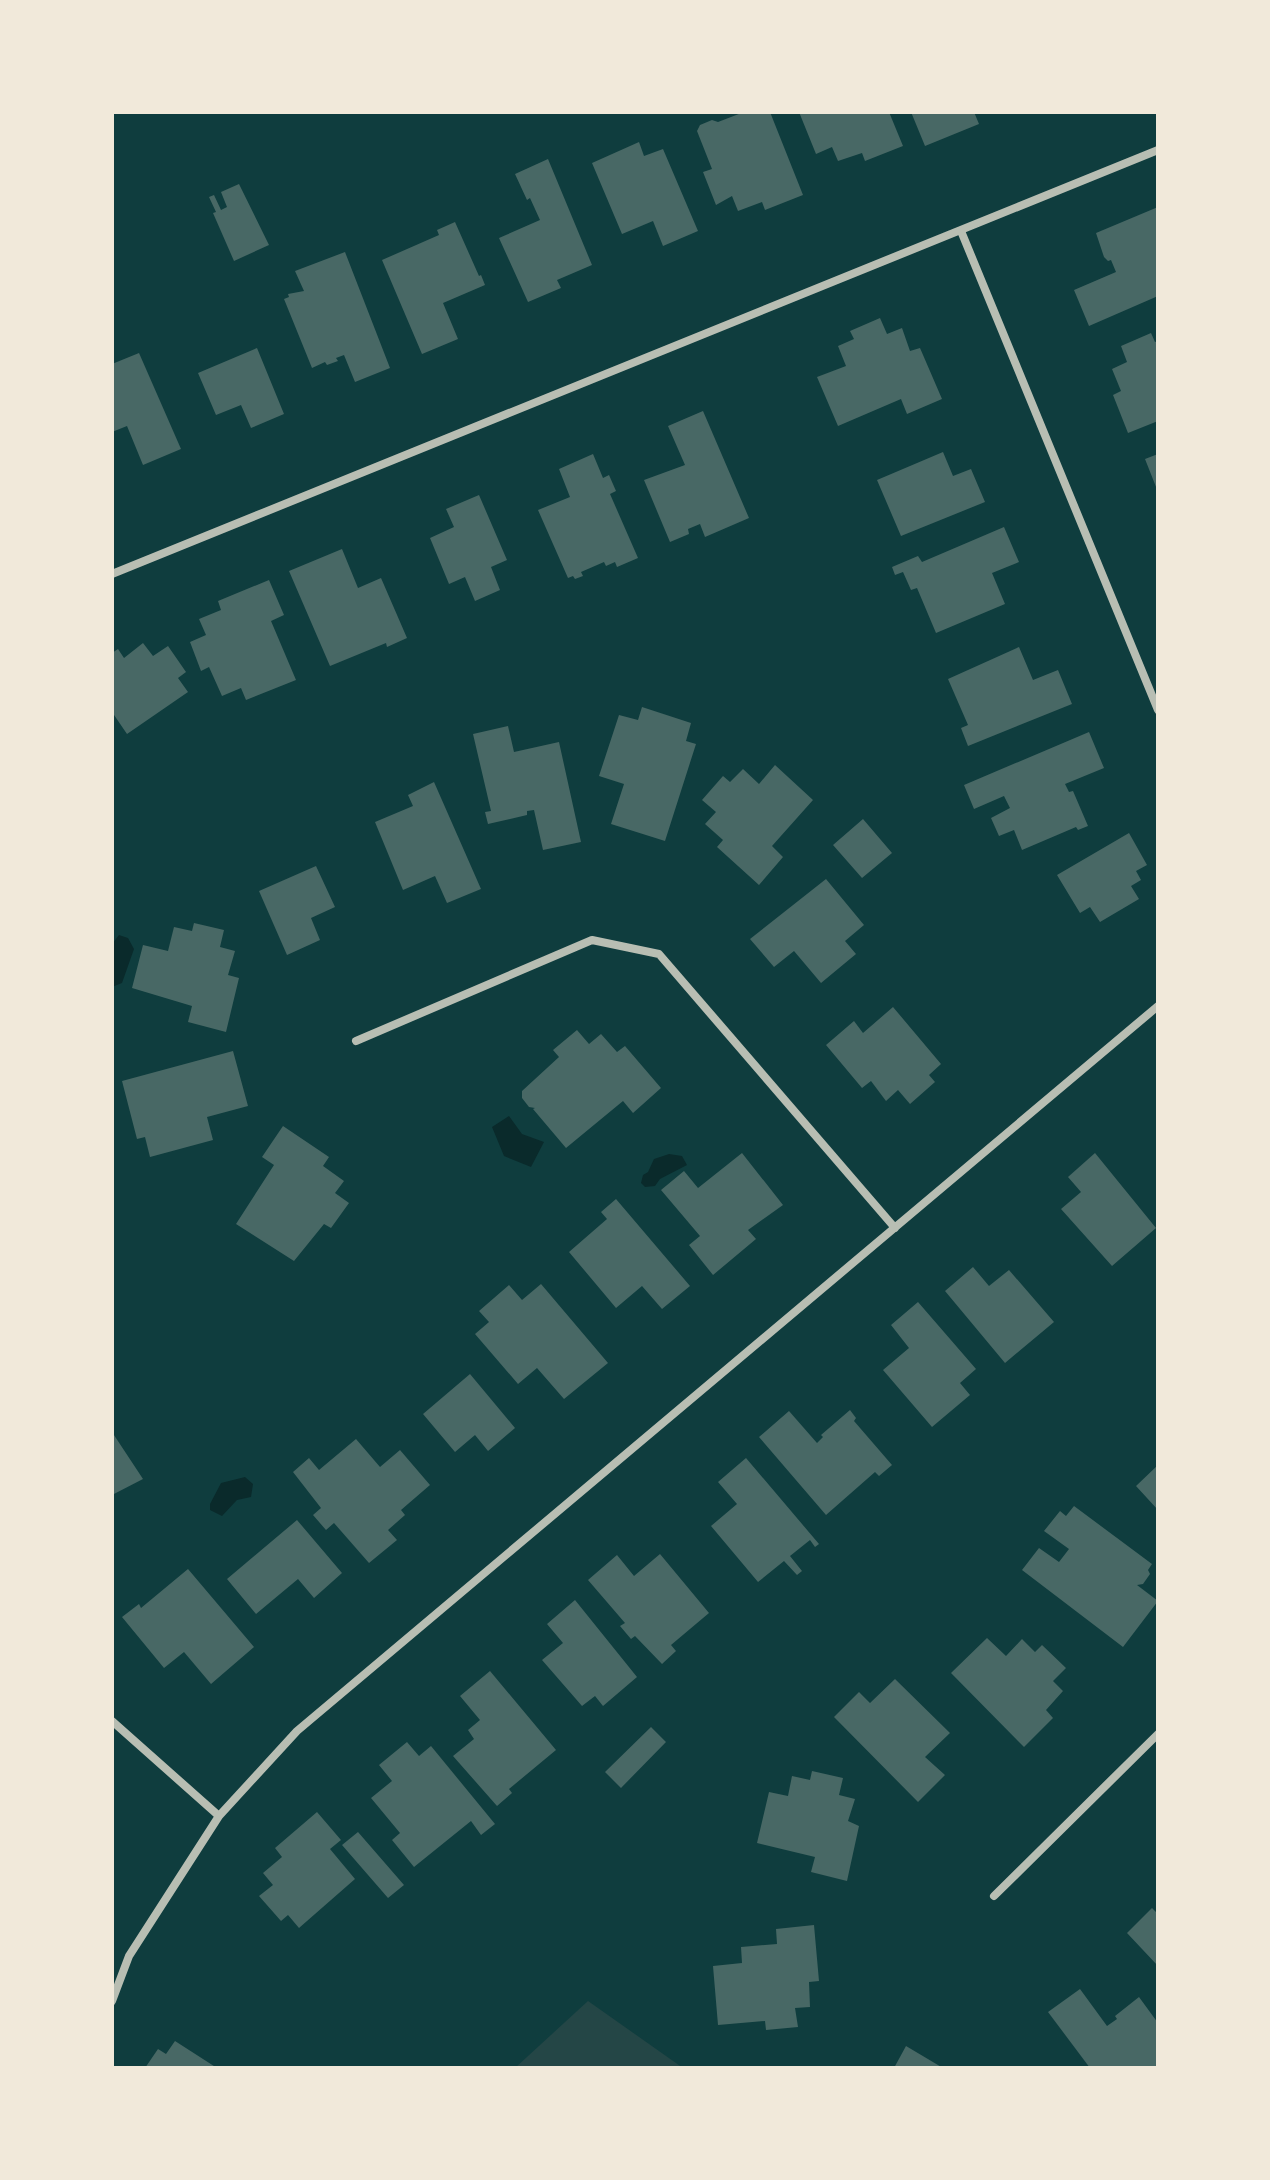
<svg xmlns="http://www.w3.org/2000/svg" width="1270" height="2180" font-family="'Public Sans',sans-serif">
	<rect width="100%" height="100%" fill="#0f3d3e"/>
	<!-- green -->
	<path fill="#244646" d="M588 2001 683 2068H515Z"/>
	<!-- water -->
	<path fill="#0a2a2b" d="M119 935 128 938 134 949 122 983 112 987V944Z
		M509 1116 522 1134 544 1142 531 1167 504 1156 492 1127Z
		M669 1154 682 1156 687 1165 660 1179 655 1186 645 1187 641 1183 643 1175 648 1172 654 1159Z
		M245 1477 253 1484 251 1497 237 1500 222 1516 210 1510V1504L221 1483Z"/>
	<!-- building -->
	<path fill="#486865" d="M744 112H770L803 195 765 210 762 202 738 211 732 196 716 205 703 172 712 169 697 131 700 125 712 120 718 122Z
		M799 112H889L903 146 865 161 862 153 838 161 832 147 816 154Z
		M911 112H974L979 124 925 146Z
		M639 142 644 156 663 149 698 231 663 246 653 221 622 234 592 163Z
		M548 159 592 265 557 280 561 288 528 302 499 238 540 220 530 198 527 200 515 174Z
		M239 184 269 245 234 261 213 213 216 212 209 197 214 195 221 210 227 207 221 192Z
		M1158 207V296L1089 326 1074 290 1116 272 1111 260 1108 261 1104 257 1096 233Z
		M455 222 479 276 481 275 485 285 443 303 458 339 422 354 382 260 439 235 437 230Z
		M345 252 390 368 355 382 344 355 336 358 338 361 327 365 325 362 312 368 284 299 289 297 288 294 304 291 295 271Z
		M880 318 887 334 902 328 910 351 920 348 942 399 907 414 901 399 838 426 817 377 846 366 838 346 854 339 850 331Z
		M1151 333 1155 342 1158 341V421L1128 433 1113 395 1121 391 1112 369 1127 362 1121 346Z
		M257 348 284 414 251 428 241 405 216 415 198 373Z
		M139 353 181 449 143 465 127 426 112 432V364Z
		M703 411 749 518 705 537 700 524 688 529 689 534 670 542 644 480 685 465 668 426Z
		M943 452 953 476 971 469 985 502 901 536 877 480Z
		M593 454 603 478 609 475 616 491 610 494 638 558 617 567 615 562 606 566 604 562 581 572 583 576 575 579 573 576 568 578 538 510 570 497 559 469Z
		M1158 454V492L1145 459Z
		M479 495 507 560 491 567 500 590 475 601 465 577 449 584 430 538 454 527 446 509Z
		M1004 527 1019 562 992 573 1005 604 936 633 917 588 911 590 903 572 895 575 892 567 918 556 922 562Z
		M342 549 358 588 381 578 407 638 387 647 386 643 330 666 289 571Z
		M269 580 284 615 271 621 296 680 246 700 241 688 222 696 209 667 201 671 190 642 206 635 199 619 221 610 218 601Z
		M143 643 153 656 168 646 186 672 178 678 188 692 127 734 112 712V653L118 649 124 658Z
		M1019 647 1033 680 1058 670 1072 704 968 746 961 728 968 725 948 679Z
		M642 707 691 723 686 741 696 744 665 841 611 824 624 784 599 776 619 715 638 720Z
		M508 726 514 752 559 742 581 842 543 850 534 810 527 811V815L488 824 485 812 491 811 473 734Z
		M1089 732 1104 768 1065 784 1069 792 1073 791 1088 826 1078 830 1076 827 1022 850 1014 830 999 836 991 818 1010 808 1004 796 974 809 964 785Z
		M775 765 813 800 772 846 783 857 759 885 717 847 723 840 705 824 716 812 702 800 723 776 730 782 743 769 759 784Z
		M434 782 481 889 447 903 435 876 403 890 375 822 413 806 408 795Z
		M863 819 892 853 862 878 833 845Z
		M1129 833 1147 865 1136 871 1141 880 1131 886 1139 899 1100 922 1090 907 1080 913 1057 875Z
		M316 866 335 907 311 918 320 940 287 955 259 891Z
		M826 879 864 925 845 941 856 954 821 983 794 951 774 967 750 939Z
		M194 923 224 930 220 947 235 951 228 975 239 978 226 1032 188 1022 192 1006 132 988 143 945 168 951 174 927 192 931Z
		M893 1007 941 1064 929 1075 935 1082 910 1104 898 1090 886 1101 871 1081 862 1088 826 1045 854 1021 863 1033Z
		M577 1030 589 1044 601 1034 617 1052 625 1046 661 1088 633 1113 623 1101 566 1148 533 1109 535 1108 529 1107 522 1098V1091L559 1057 553 1050Z
		M233 1051 248 1106 207 1117 213 1140 150 1157 145 1137 137 1139 122 1081Z
		M283 1126 329 1157 323 1166 344 1181 335 1193 349 1203 331 1228 324 1224 294 1261 236 1224 274 1165 262 1157Z
		M742 1153 783 1205 748 1230 756 1239 713 1275 689 1245 700 1236 661 1190 684 1171 698 1188Z
		M1095 1153 1156 1228 1112 1266 1061 1209 1081 1192 1068 1177Z
		M616 1199 690 1286 662 1309 642 1286 616 1308 569 1252 607 1219 601 1212Z
		M973 1267 989 1286 1009 1270 1054 1322 1005 1363 945 1291Z
		M541 1284 608 1363 564 1399 537 1368 518 1384 475 1334 489 1322 479 1311 509 1285 522 1300Z
		M918 1302 976 1369 960 1383 970 1395 932 1427 883 1370 909 1348 891 1325Z
		M470 1374 515 1428 488 1451 475 1435 455 1452 423 1414Z
		M850 1410 856 1418 854 1421 892 1465 879 1476 875 1472 826 1515 759 1437 789 1411 817 1443 823 1437 821 1435Z
		M112 1432 143 1479 112 1495Z
		M356 1439 380 1467 400 1450 430 1485 401 1510 405 1515 388 1530 397 1540 369 1563 334 1523 326 1530 313 1515 321 1508 293 1472 309 1458 319 1470Z
		M746 1458 819 1544 815 1547 810 1540 790 1556 802 1571 797 1575 784 1561 758 1582 711 1526 737 1504 718 1482Z
		M1158 1465V1510L1136 1486Z
		M1074 1506 1152 1564 1148 1570 1150 1574 1143 1584 1137 1585 1158 1601 1123 1647 1022 1570 1039 1548 1059 1562 1069 1549 1044 1531 1060 1511 1066 1516Z
		M297 1520 342 1573 314 1598 298 1579 256 1614 227 1579Z
		M660 1554 709 1613 671 1645 676 1651 662 1664 635 1636 631 1639 620 1626 625 1623 588 1580 617 1555 634 1576Z
		M188 1569 254 1647 211 1684 184 1652 164 1668 122 1617 139 1604 141 1608Z
		M575 1600 637 1677 603 1706 595 1696 582 1706 542 1660 563 1643 547 1624Z
		M987 1638 1006 1656 1022 1639 1035 1652 1042 1645 1066 1668 1053 1681 1063 1691 1046 1710 1053 1718 1024 1747 951 1673Z
		M490 1671 556 1750 509 1789 512 1793 497 1806 453 1756 474 1739 468 1730 480 1720 460 1696Z
		M895 1679 950 1733 925 1757 945 1775 918 1802 834 1717 859 1692 870 1703Z
		M651 1727 666 1742 621 1788 605 1772Z
		M407 1742 419 1756 431 1746 495 1824 481 1835 471 1821 414 1867 392 1840 400 1833 371 1798 392 1781 379 1765Z
		M812 1771 843 1778 839 1795 855 1799 848 1821 859 1826 847 1881 811 1872 815 1857 757 1843 769 1792 788 1796 792 1776 810 1780Z
		M317 1812 341 1840 330 1849 355 1879 299 1928 288 1915 281 1921 259 1896 273 1885 263 1873 282 1857 275 1848Z
		M358 1832 404 1885 388 1898 342 1845Z
		M1152 1908 1158 1914V1966L1127 1933Z
		M814 1925 819 1981 809 1982 810 2007 795 2008 798 2027 766 2030 765 2021 718 2025 713 1966 742 1963 741 1947 777 1944 776 1929Z
		M1080 1989 1107 2026 1117 2019 1115 2016 1139 1997 1158 2023V2068H1090L1048 2012Z
		M175 2041 217 2068H145L158 2049 166 2054Z
		M906 2046 943 2068H894Z"/>
	<g fill="none" stroke-linecap="round" stroke-linejoin="round">
		<!-- minor -->
		<path stroke="#b8beb3" stroke-width="8" d="M961 231 1158 710
			M112 574 1158 150
			M356 1041 592 940 659 954 895 1228
			M112 1721 219 1816
			M994 1896 1158 1734
			M112 2001 129 1956 219 1816 297 1731 1158 1006"/>
	</g>
	<!-- border -->
	<rect width="1270" height="2180" fill="none" stroke="#f1e9da" stroke-width="228"/>
</svg>
